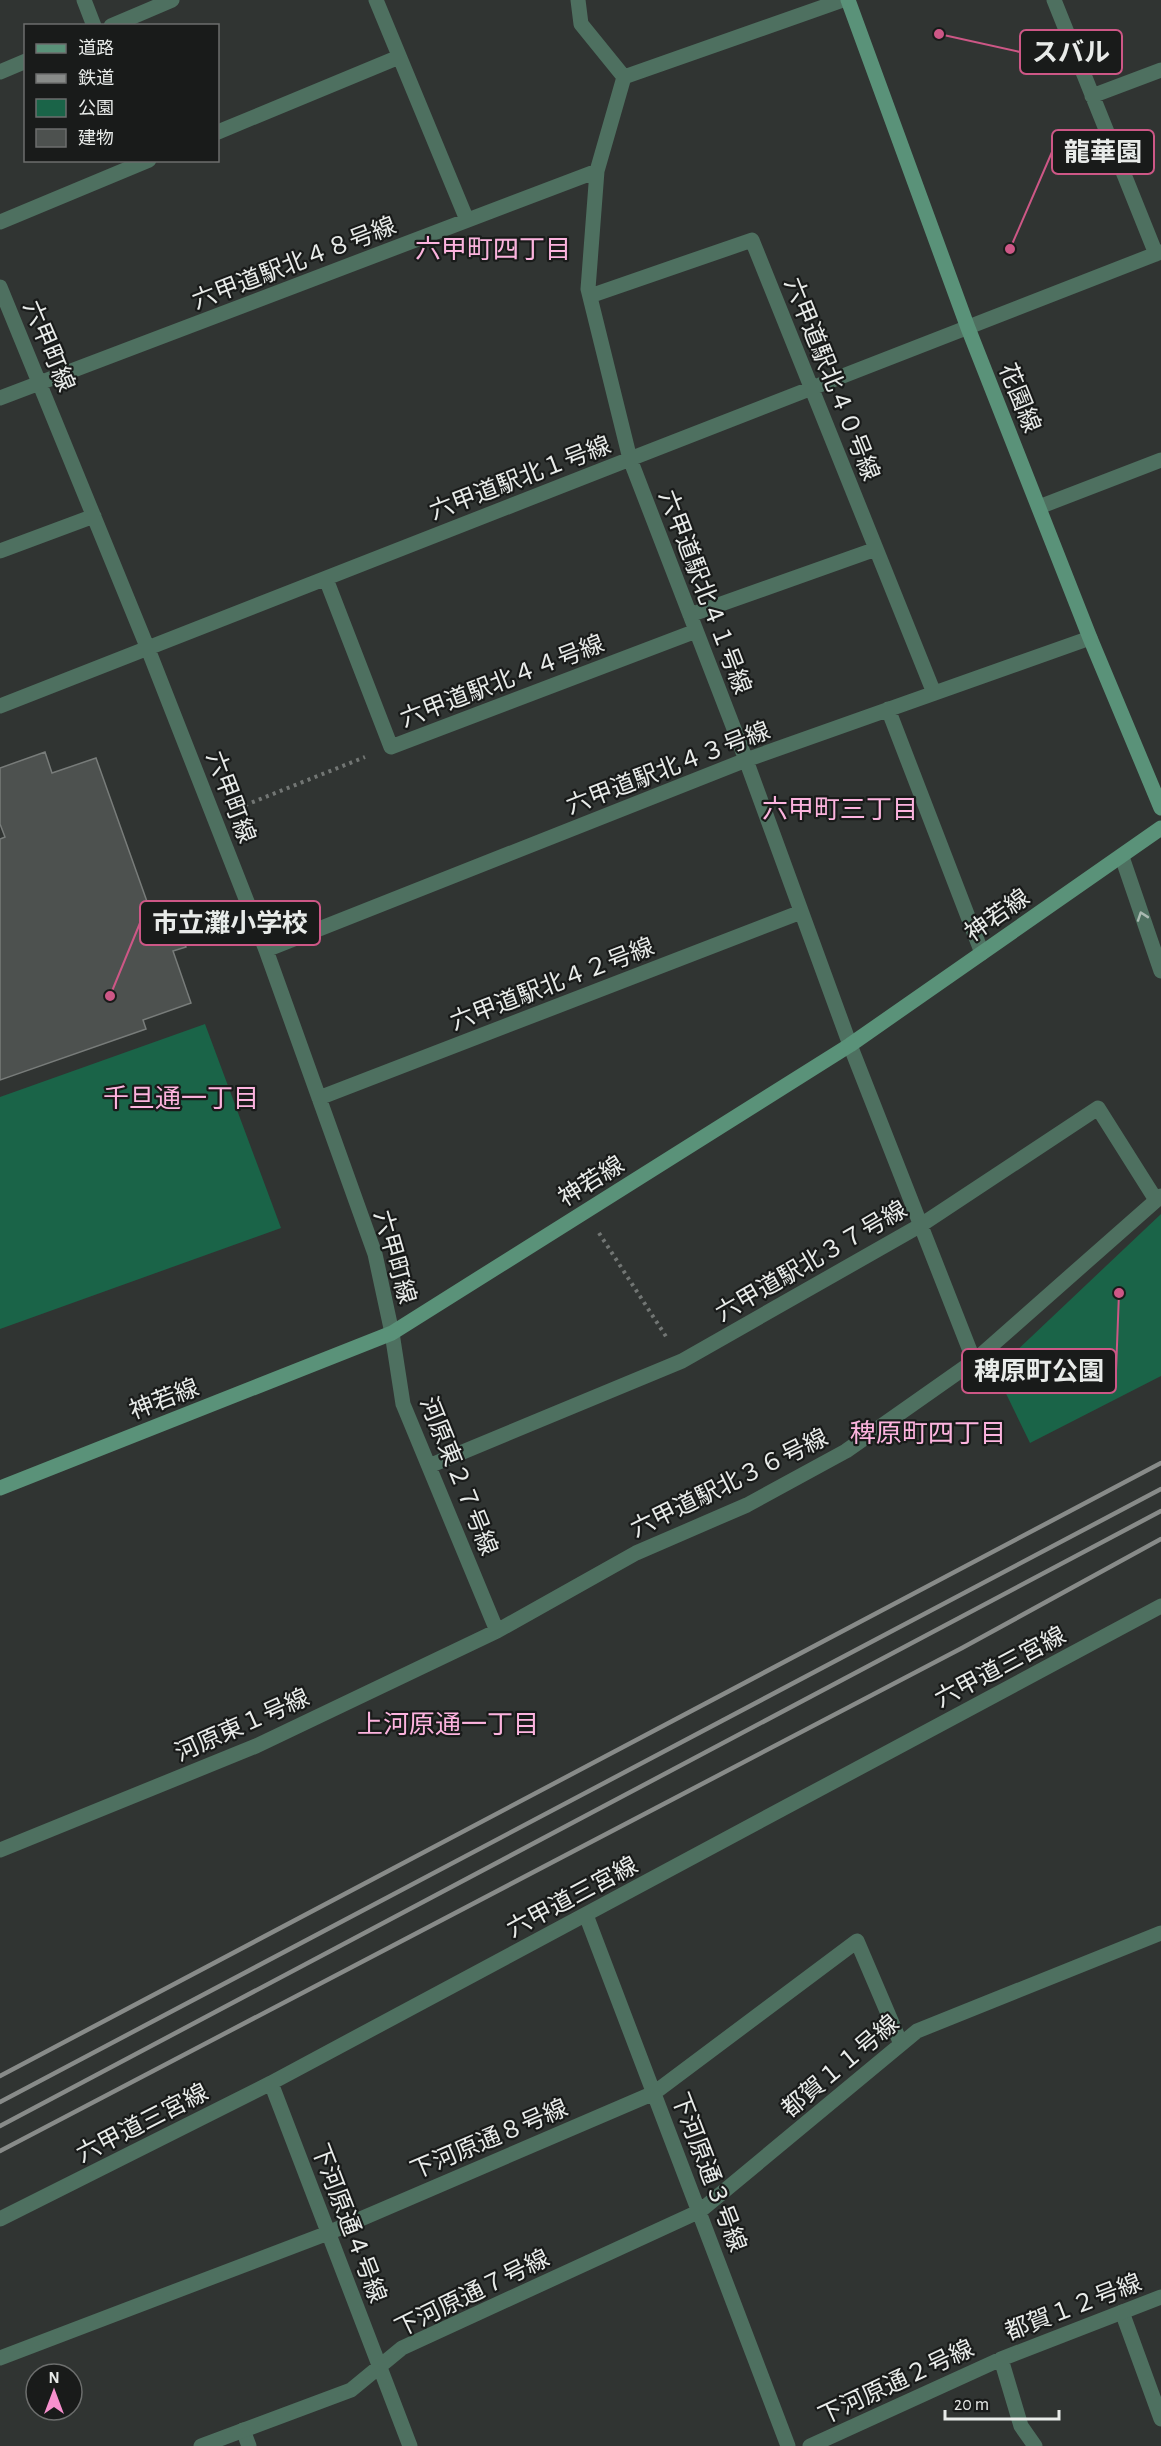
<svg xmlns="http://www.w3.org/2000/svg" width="1161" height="2446" font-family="'Alegreya Sans','Noto Sans JP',sans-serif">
	<rect width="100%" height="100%" fill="#303432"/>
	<!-- green -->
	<path fill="#1a6448" d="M205 1024 281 1228 0 1329V1097Z
		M1161 1214V1376L1030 1443 995 1371Z"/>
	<!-- building -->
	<path fill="#4d514f" stroke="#787c7a" stroke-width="1.5" d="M45 752 52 773 96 758 150 910 170 902 186 947 173 951 191 1003 143 1020 146 1029 0 1080V839L5 837 0 824V768Z"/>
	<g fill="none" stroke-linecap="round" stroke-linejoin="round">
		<!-- path -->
		<path stroke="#727674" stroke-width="4" stroke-dasharray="3 4.5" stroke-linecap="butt" d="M238 808 365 757
			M599 1233 667 1338"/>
		<!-- lane -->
		<path stroke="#4e7060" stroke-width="15" d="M1122 2312 1161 2419
			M243 2430 249 2446"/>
		<!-- street -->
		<path stroke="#4e7060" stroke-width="15" d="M84 0 94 26
			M376 0 467 220
			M578 0 581 24 624 77
			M1054 0 1156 254
			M111 26 172 0
			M0 72 26 61
			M1092 96 1161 70
			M218 132 399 57
			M0 222 149 160
			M0 287 148 649 266 950 375 1254 392 1333 403 1404 497 1631
			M590 296 752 240 934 693
			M0 398 597 171
			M1039 507 1161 460
			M0 551 94 516
			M326 579 391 747 696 631
			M690 615 876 549
			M0 706 630 459 588 289 597 171 624 77 843 0
			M888 709 982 953
			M1122 857 1161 971
			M266 950 746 760 1090 638
			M319 1098 801 912
			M974 1361 850 1045 746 760 630 459 1161 252
			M429 1466 682 1361 921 1225 1098 1108 1156 1200
			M0 1850 256 1746 497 1631 636 1553 747 1505 846 1451 974 1361 1161 1196
			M586 1915 788 2446
			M271 2083 410 2446
			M0 2219 271 2083 1161 1606
			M0 2358 328 2233 654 2093 857 1941 901 2044
			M1001 2359 1021 2426 1035 2446
			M201 2446 351 2390 402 2348 700 2211 917 2031 1161 1933
			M810 2446 1001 2359 1161 2297"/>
		<!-- secondary -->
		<path stroke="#5a9279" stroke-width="15" d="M848 0 968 328 1090 638 1161 808
			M0 1488 392 1333 850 1045 1161 828"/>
		<!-- rail -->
		<path stroke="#888b89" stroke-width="4.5" d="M0 2076 1161 1463
			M0 2102 1161 1489
			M0 2126 1161 1511
			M0 2151 962 1648 1161 1539"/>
	</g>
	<!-- one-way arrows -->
	<defs><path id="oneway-chevron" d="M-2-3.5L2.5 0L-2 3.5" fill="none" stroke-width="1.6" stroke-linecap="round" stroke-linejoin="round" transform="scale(1.5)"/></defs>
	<use stroke="#aabab2" href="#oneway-chevron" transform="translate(1142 916) rotate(-109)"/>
	<g text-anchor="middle" stroke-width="4.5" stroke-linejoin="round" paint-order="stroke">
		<!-- street labels -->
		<g font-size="24" fill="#e8ebe9" stroke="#191b1a">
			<text transform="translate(294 263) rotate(-21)" y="8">六甲道駅北４８号線</text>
			<text transform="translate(49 346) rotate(67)" y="8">六甲町線</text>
			<text transform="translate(832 379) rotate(68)" y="8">六甲道駅北４０号線</text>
			<text transform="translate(1020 398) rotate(68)" y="8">花園線</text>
			<text transform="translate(520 478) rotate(-21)" y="8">六甲道駅北１号線</text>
			<text transform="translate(705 592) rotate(69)" y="8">六甲道駅北４１号線</text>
			<text transform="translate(502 681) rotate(-21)" y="8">六甲道駅北４４号線</text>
			<text transform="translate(668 768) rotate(-21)" y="8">六甲道駅北４３号線</text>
			<text transform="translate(231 797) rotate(69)" y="8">六甲町線</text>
			<text transform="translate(997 915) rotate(-35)" y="8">神若線</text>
			<text transform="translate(552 984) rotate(-21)" y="8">六甲道駅北４２号線</text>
			<text transform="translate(591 1181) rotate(-32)" y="8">神若線</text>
			<text transform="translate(395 1257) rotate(74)" y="8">六甲町線</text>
			<text transform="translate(811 1261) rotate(-30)" y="8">六甲道駅北３７号線</text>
			<text transform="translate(164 1399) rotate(-21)" y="8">神若線</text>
			<text transform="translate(459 1476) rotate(68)" y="8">河原東２７号線</text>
			<text transform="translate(729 1483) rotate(-26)" y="8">六甲道駅北３６号線</text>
			<text transform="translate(1000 1667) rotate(-28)" y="8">六甲道三宮線</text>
			<text transform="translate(242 1725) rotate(-24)" y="8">河原東１号線</text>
			<text transform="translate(572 1897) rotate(-28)" y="8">六甲道三宮線</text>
			<text transform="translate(840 2066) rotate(-40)" y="8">都賀１１号線</text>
			<text transform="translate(142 2123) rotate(-27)" y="8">六甲道三宮線</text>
			<text transform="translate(489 2139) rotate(-23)" y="8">下河原通８号線</text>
			<text transform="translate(709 2172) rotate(69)" y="8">下河原通３号線</text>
			<text transform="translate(349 2223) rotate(69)" y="8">下河原通４号線</text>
			<text transform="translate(472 2293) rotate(-26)" y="8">下河原通７号線</text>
			<text transform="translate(1073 2307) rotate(-21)" y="8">都賀１２号線</text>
			<text transform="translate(896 2382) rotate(-25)" y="8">下河原通２号線</text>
		</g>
		<!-- neighbourhood labels -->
		<g font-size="26" fill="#fcb3de" stroke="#191b1a">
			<text x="493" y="258">六甲町四丁目</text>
			<text x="840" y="818">六甲町三丁目</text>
			<text x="181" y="1107">千旦通一丁目</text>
			<text x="928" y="1442">稗原町四丁目</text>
			<text x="448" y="1733">上河原通一丁目</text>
		</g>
	</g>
	<!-- callouts -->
	<path fill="none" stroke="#cd5786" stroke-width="2" d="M939 34L1020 52M1010 249L1052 152M110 996L140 923M1119 1293L1116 1371"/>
	<g fill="#cd5786" stroke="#191b1a" stroke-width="2">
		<circle cx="939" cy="34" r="6"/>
		<circle cx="1010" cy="249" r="6"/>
		<circle cx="110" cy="996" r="6"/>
		<circle cx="1119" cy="1293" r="6"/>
	</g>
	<g fill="#191b1a" stroke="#cd5786" stroke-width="2">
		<rect x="1020" y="30" width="102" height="44" rx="6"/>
		<rect x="1052" y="130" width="102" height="44" rx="6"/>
		<rect x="140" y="901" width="180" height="44" rx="6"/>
		<rect x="962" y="1349" width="154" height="44" rx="6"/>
	</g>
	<g font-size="26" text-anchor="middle" font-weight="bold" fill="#e8ebe9">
		<text x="1071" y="61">スバル</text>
		<text x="1103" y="161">龍華園</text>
		<text x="230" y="932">市立灘小学校</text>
		<text x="1039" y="1380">稗原町公園</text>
	</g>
	<!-- legend -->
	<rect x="24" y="24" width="195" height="138" fill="#191b1a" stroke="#6c6e6d" stroke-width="1.5"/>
	<rect x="36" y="44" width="30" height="9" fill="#5a9279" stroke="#6c6e6d" stroke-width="1.5"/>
	<text x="78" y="54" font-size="18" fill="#e8ebe9">道路</text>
	<rect x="36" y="74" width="30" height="9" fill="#888b89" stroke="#6c6e6d" stroke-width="1.5"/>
	<text x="78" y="84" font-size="18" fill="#e8ebe9">鉄道</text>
	<rect x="36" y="99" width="30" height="18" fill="#1a6448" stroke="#6c6e6d" stroke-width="1.5"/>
	<text x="78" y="114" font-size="18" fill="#e8ebe9">公園</text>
	<rect x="36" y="129" width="30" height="18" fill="#4d514f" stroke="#6c6e6d" stroke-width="1.5"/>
	<text x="78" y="144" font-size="18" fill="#e8ebe9">建物</text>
	<!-- north arrow -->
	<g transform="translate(54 2392)"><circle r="28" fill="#191b1a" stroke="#6c6e6d" stroke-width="1.5"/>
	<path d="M0-4.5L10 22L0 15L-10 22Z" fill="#f790ce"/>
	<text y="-9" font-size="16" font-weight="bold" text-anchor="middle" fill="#e8ebe9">N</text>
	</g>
	<!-- scale -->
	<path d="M945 2410v9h114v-9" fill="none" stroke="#e8ebe9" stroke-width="3"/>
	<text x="954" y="2410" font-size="18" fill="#e8ebe9" stroke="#191b1a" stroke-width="4.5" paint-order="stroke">20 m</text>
</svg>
